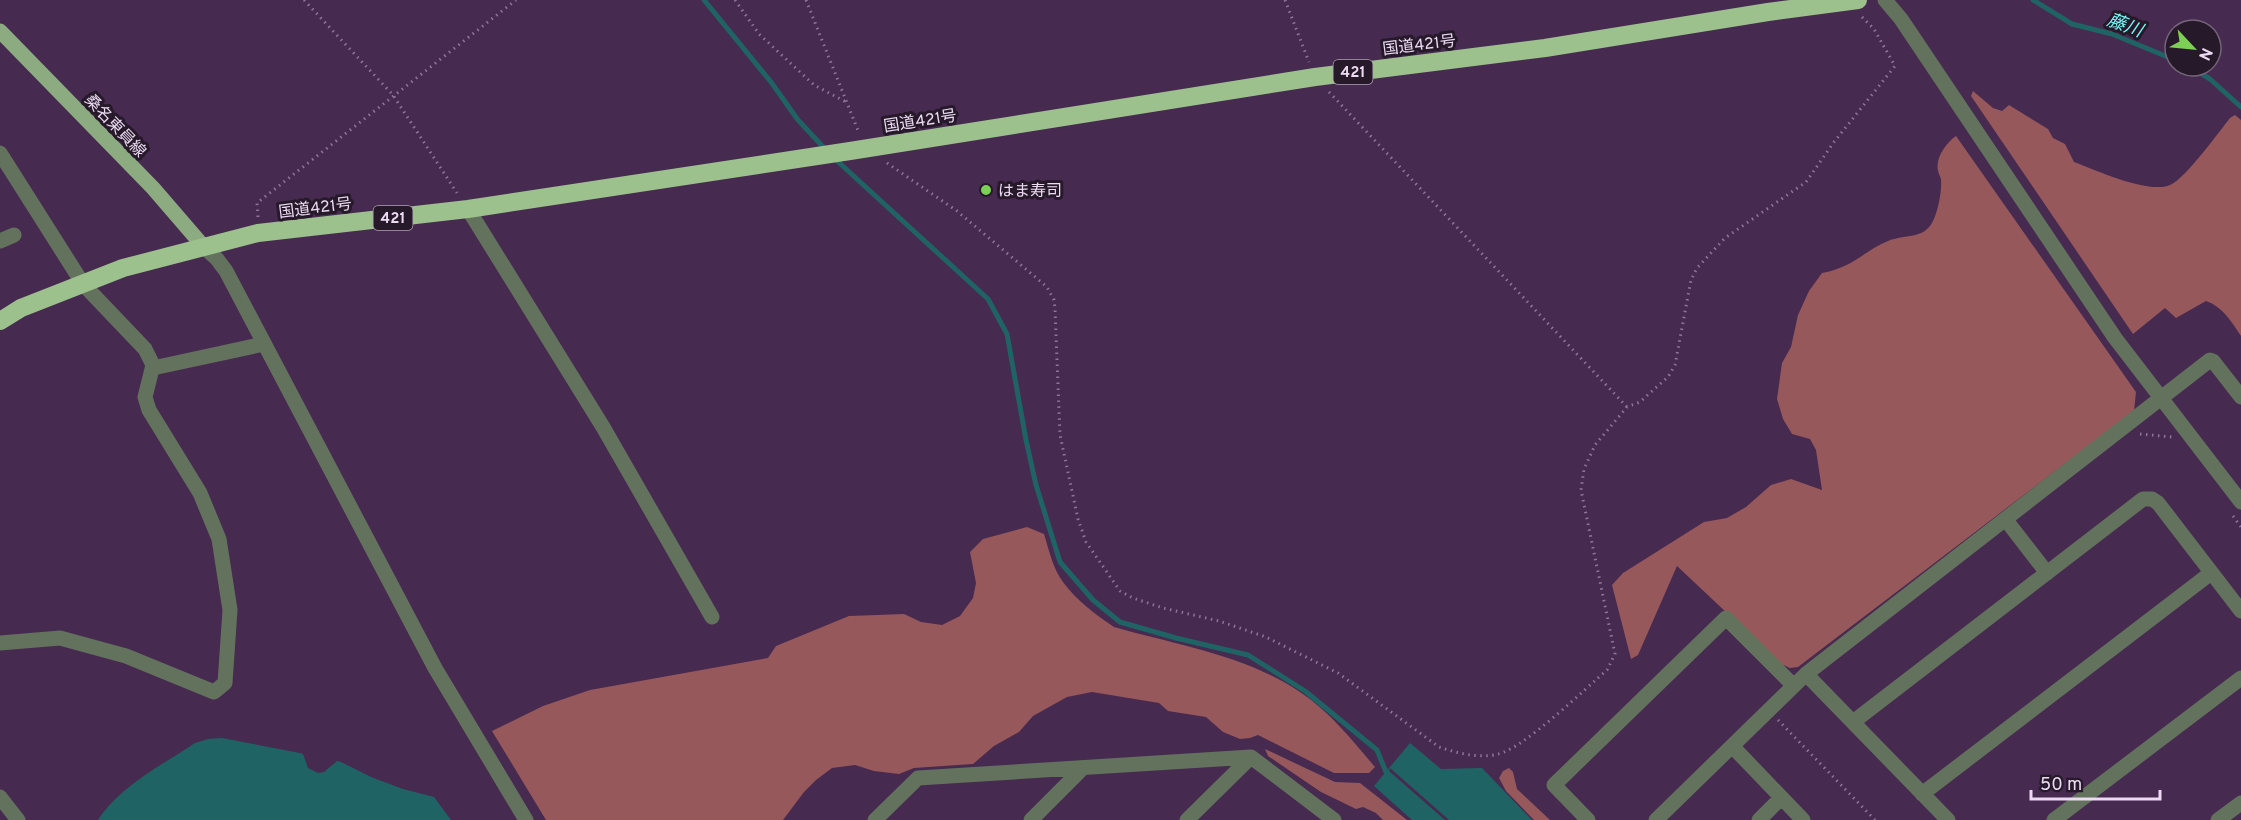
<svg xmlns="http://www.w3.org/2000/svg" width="2241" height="820" font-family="Overpass,'Noto Sans JP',sans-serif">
	<rect width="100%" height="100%" fill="#462a50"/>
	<!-- forest -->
	<path fill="#96585b" d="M1973 91 1993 108 2002 111 2009 105 2048 129 2053 138 2065 144 2074 162C2096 170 2151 196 2172 184 2186 177 2219 132 2230 118L2235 115 2241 120V336C2231 321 2223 307 2206 301L2176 318 2165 308 2133 334 1971 96Z
		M1956 136 2136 392 2134 411 1798 667 1790 668 1781 664 1677 566 1638 655 1631 659 1612 585 1623 573 1704 522 1727 518 1746 507 1771 485 1791 479 1822 490 1816 450 1810 439 1792 434 1783 419 1777 399 1782 363 1791 347 1798 315 1809 291 1822 273C1854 267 1862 252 1888 241 1904 234 1924 240 1933 221 1938 211 1942 191 1941 180 1941 177 1939 175 1938 171 1935 158 1946 143 1956 136Z
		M1027 527 1044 534C1049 550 1053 569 1063 582 1076 600 1096 615 1114 627 1177 645 1245 655 1300 692 1330 712 1352 740 1375 767L1369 773H1334L1258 735 1250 738 1240 739 1223 732 1206 717 1168 711 1159 703 1092 692 1067 697 1033 716 1019 732 994 746 973 764 914 768 899 774 874 771 855 765 832 768 816 780 804 792 783 820H546L492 731 543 706 590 690 768 658 776 646 849 616 904 614 921 622 942 625 960 616 973 598 976 583 970 552 983 539Z
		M1265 749 1335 782 1360 783 1407 820H1383L1376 813 1363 807 1356 809 1321 792 1268 756Z
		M1509 768 1513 772 1517 789 1550 820H1534L1506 791 1499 778 1503 771Z"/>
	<!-- water -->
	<path fill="#206365" d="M222 738 300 753 303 754 308 768 318 773 324 772 337 761 341 762 371 777 403 789 434 797 451 820H98C120 786 162 765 195 743L208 739Z
		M1410 743 1441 769 1482 768 1532 820H1449L1390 768 1389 771 1445 820H1412L1374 786Z"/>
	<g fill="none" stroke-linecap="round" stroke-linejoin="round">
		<!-- stream -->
		<path stroke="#206365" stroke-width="5" d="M704 0 771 82 798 120 826 150
			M2033 0 2072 24 2112 34 2175 60
			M2189 66 2210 79 2241 107
			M834 158 988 299 1007 334 1026 440 1036 485 1060 562 1093 600 1120 622 1176 638 1248 655 1305 691 1377 750 1386 772 1390 776"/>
		<!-- path -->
		<path stroke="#8e7796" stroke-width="3" stroke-dasharray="1.5 4.5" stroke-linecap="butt" d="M304 0 393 95 457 193
			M735 0 759 34 814 85 846 102
			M806 0 859 133
			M1285 0 1309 62
			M1329 92 1627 407
			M887 163 957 211 1047 287 1054 300 1055 309 1060 435 1078 519 1086 542 1120 591 1133 598 1163 608 1219 621 1266 637 1338 673 1439 747C1457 753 1479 759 1498 754 1523 749 1585 689 1607 670L1615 654 1581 490 1584 469 1595 445 1627 407 1640 402 1668 377 1675 365 1691 280 1697 268 1725 238 1806 182 1834 142 1895 66 1874 29 1862 17
			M258 217 257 203 516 0
			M2140 434 2172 437
			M2233 516 2241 527
			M1778 720 1875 820"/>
		<!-- minor -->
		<path stroke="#63725d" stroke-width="15" d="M1885 0 1901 19 2115 338 2241 502
			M0 153 83 284 145 349 153 365 145 397 149 410 200 493 219 539 230 610 225 683 214 692 126 656 60 638 0 643
			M468 209 603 427 712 617
			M0 241 14 235
			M203 246 217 259 226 271 435 668 526 820
			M153 368 264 344
			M2006 520 2047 573
			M1806 674 1948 820
			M1853 722 2143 499H2152L2158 503 2241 611
			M1732 746 1803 820
			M1922 794 2211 573
			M0 797 18 820
			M875 820 918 778 1251 757 1334 820
			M1031 820 1083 768
			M1187 820 1251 757
			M1588 820 1554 785 1726 618 1793 685
			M1656 820 1806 674 2210 360 2213 361 2241 397
			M1759 820 1781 798
			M2054 820 2241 678
			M2218 820 2241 803"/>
		<!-- major -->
		<path stroke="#8cab80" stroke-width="15" d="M0 31 153 188 203 246"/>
		<!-- highway -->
		<path stroke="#9cc18d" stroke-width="18" d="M0 321 21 308 123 268 258 233 468 209 850 151 1315 77 1545 48 1768 12 1858 0"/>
	</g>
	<!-- markers -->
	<circle fill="#7cd155" stroke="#26192a" stroke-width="2" cx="986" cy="190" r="6"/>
	<g text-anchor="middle" stroke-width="6" stroke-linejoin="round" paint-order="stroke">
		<!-- shield labels -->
		<g fill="#26192a" stroke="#b0a0b5" stroke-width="1.5">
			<rect x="1333.5" y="60" width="39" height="24" rx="4.5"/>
			<rect x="373.5" y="206" width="39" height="24" rx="4.5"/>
		</g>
		<g font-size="15" font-weight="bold" fill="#ebdaf1">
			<text x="1353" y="77">421</text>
			<text x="393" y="223">421</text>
		</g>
		<!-- street labels -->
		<g font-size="16" fill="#ebdaf1" stroke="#26192a">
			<text transform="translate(1419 44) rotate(-7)" y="6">国道421号</text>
			<text transform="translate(920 120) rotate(-9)" y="6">国道421号</text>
			<text transform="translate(116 125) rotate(46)" y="6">桑名東員線</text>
			<text transform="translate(315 207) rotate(-7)" y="6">国道421号</text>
		</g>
		<!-- poi labels -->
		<g font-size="16" fill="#ebdaf1" stroke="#26192a" text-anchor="start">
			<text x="998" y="196">はま寿司</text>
		</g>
		<!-- water labels -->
		<g font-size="18" font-style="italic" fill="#7bf9fb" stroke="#26192a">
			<text transform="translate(2125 25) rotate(20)" y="6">藤川</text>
		</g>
	</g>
	<!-- north arrow -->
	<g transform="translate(2193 48) rotate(116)"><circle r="28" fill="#26192a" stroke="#75667a" stroke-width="1.5"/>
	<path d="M0-4.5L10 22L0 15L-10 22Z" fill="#7cd155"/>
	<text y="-9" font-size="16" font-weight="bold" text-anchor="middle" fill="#ebdaf1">N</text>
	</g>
	<!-- scale -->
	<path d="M2031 790v9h129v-9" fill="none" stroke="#ebdaf1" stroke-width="3"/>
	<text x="2040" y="790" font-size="18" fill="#ebdaf1" stroke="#26192a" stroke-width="4.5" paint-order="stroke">50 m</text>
</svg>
